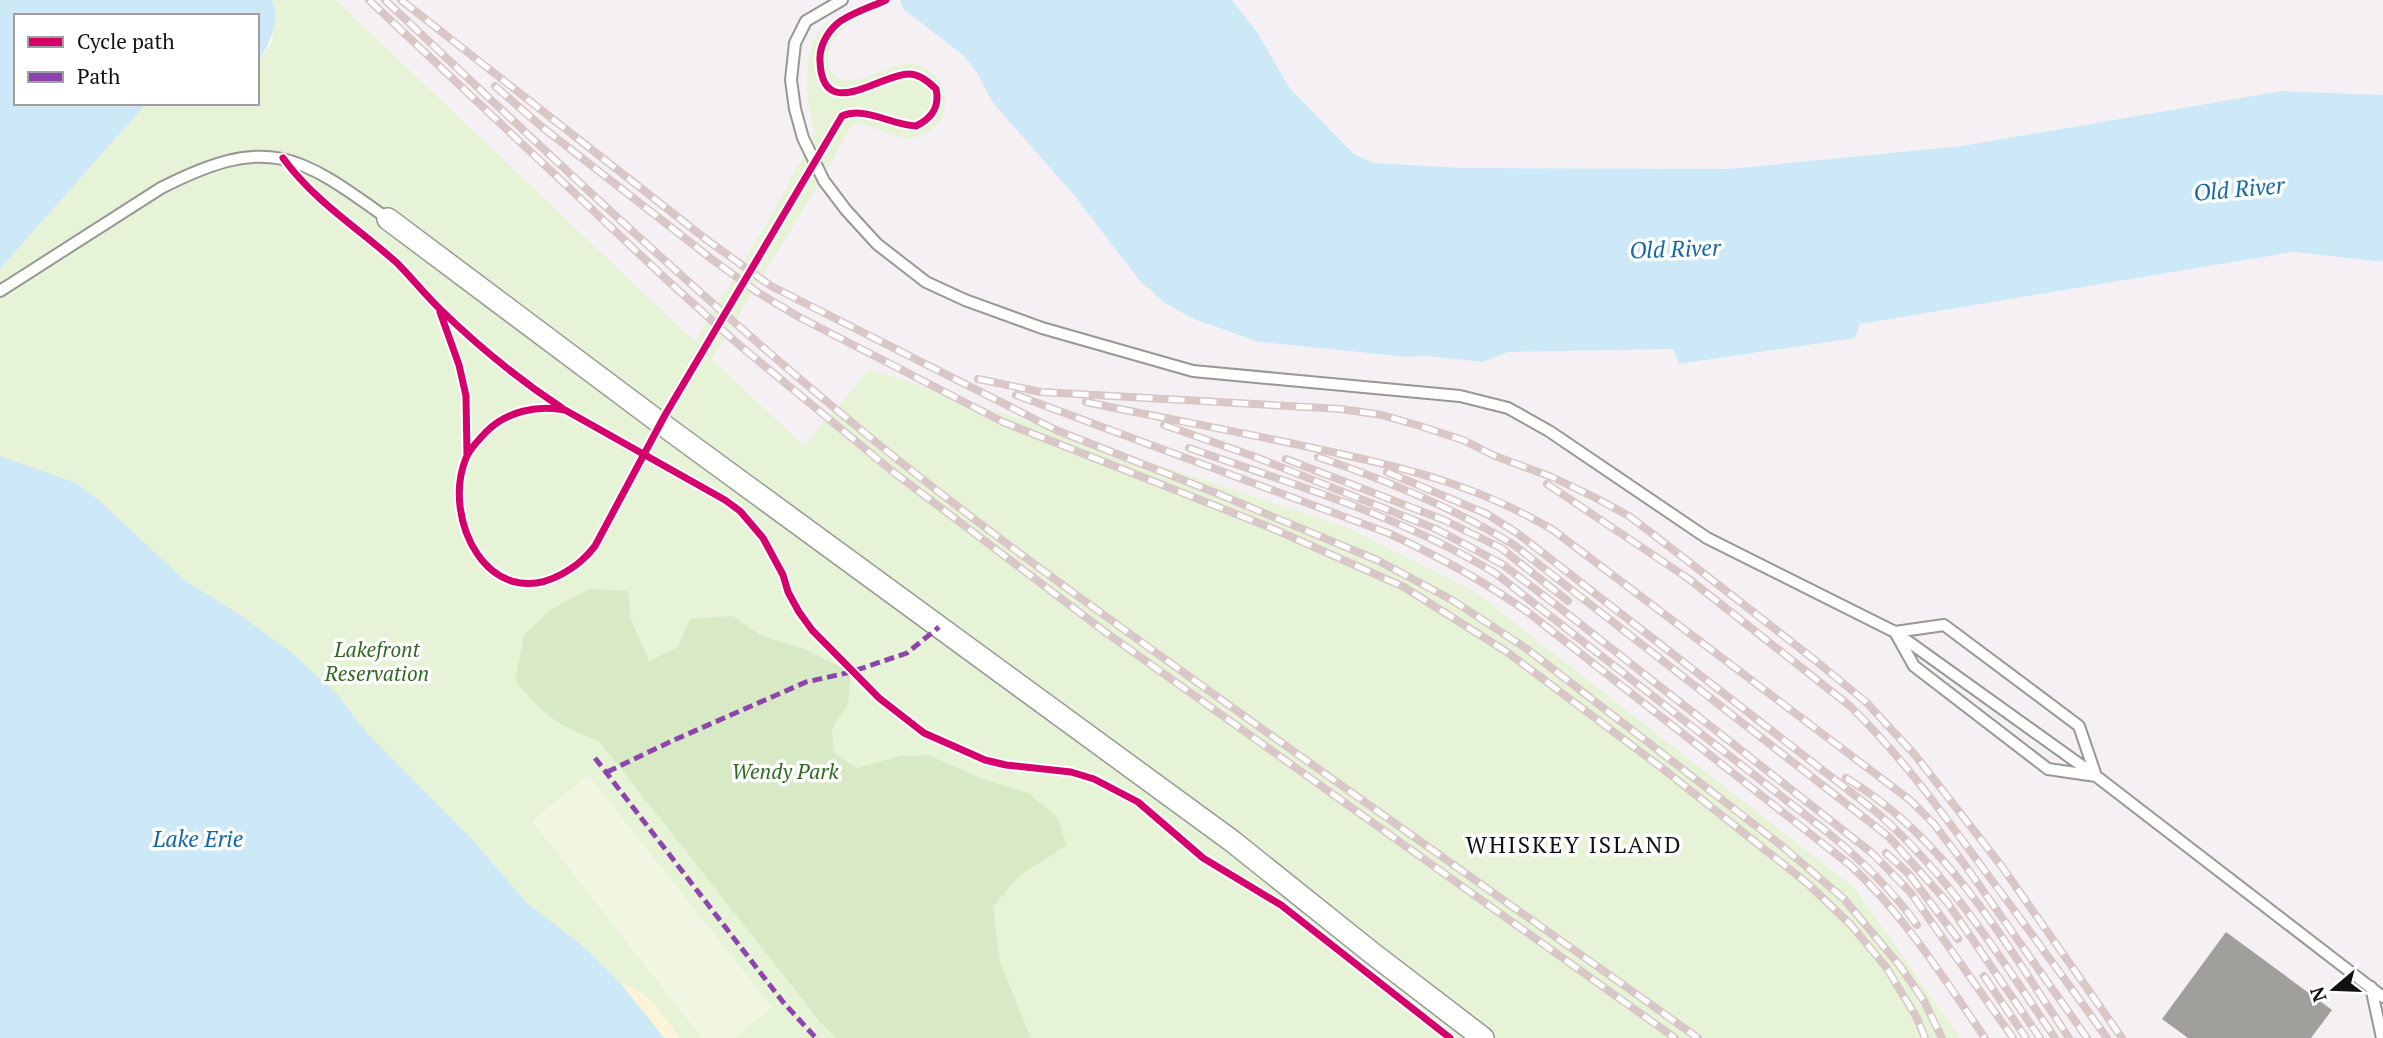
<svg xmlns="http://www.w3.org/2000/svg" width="2383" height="1038" font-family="'PT Serif',serif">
	<rect width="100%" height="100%" fill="#fdfcf7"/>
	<!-- industrial -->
	<path fill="#f5f0f3" d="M336 0H900L903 9 963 55 977 73 993 103 1073 194 1139 280 1195 320 1259 342 1406 357 1427 356 1483 362 1508 352 1673 349 1680 364 1855 338 1860 324 2294 252 2383 262V1038H1960L1856 889 804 447Z
		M1232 0H2383V95L2281 91 1962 146 1728 169 1465 168 1373 163 1355 154 1289 87 1257 32Z"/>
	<!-- green -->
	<path fill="#e7f3d7" d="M272 0H336L695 342 767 223 815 134C807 106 801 58 818 33 827 18 849 12 864 5L867 14C854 21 842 27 834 40 829 48 827 57 829 66 839 99 884 66 905 64 915 62 926 68 934 75 959 98 940 141 905 138 891 136 874 127 860 123L852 125 818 186 712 359 804 446 870 369 1346 527 1475 592 1856 889 1960 1038H126L0 940V269L147 103H257V65L272 41 275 6Z"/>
	<!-- forest -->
	<path fill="#d8eac5" d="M589 589 628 591 631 619 649 661 678 647 690 619 733 616 760 635 804 649 851 672 848 703 832 729 834 753 857 768 901 756 928 755 983 779 1028 793 1057 817 1067 845 1019 876 993 907 1000 962 1031 1038H836L821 1023 599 741C557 725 543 716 515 680L524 635 550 610Z"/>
	<!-- sand -->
	<path fill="#fcf4d9" d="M621 984C647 987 665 1019 680 1038H664Z"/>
	<!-- pitch -->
	<path fill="#f0f6e1" d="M588 775 772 1007 735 1038H702L532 821Z"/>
	<!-- water -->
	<path fill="#cde8f7" d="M0 0H272C282 21 268 47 257 65V16H16V103H147L0 269Z
		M900 0H1232L1257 32 1289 87 1354 154 1373 163 1465 168 1728 169 1962 146 2281 91 2383 95V262L2294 252 1860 324 1855 338 1679 364 1673 349 1508 352 1483 362 1427 356 1407 357 1259 342 1196 320 1165 303 1139 280 1073 194 993 103 977 73 963 55 903 9Z
		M0 456 76 483 101 502 184 580 237 613 291 652 337 694 367 733 471 838 527 903 584 947 621 984 664 1038H0Z"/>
	<!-- building -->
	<path fill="#a19f9c" d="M2226 932 2332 1010 2311 1038H2188L2162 1019Z"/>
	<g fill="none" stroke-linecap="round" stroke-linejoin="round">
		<defs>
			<path id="service" d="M842 0 806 21 795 43 791 80 795 109 803 138 824 181 846 210 877 244 926 282 965 300 1042 328 1193 371 1460 396 1508 408 1549 431 1707 538 1895 632 2096 776 2383 997
				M0 291 161 188C267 134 297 153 388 219
				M1944 625 2079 726 2096 776 2048 769 1914 666 1895 632Z
				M2371 987 2382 1038"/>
			<path id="minor" d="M388 219 659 422 1232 841 1372 953 1483 1038"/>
		</defs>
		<!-- service casing -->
		<use href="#service" stroke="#979795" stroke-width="14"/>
		<!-- minor casing -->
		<use href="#minor" stroke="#979795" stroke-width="24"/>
		<!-- service -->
		<use href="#service" stroke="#fffffe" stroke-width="10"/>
		<!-- minor -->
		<use href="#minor" stroke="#fffffe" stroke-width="21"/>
		<defs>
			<path id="rail" d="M369 0 667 280 738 344 892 471 1108 634 1675 1038
				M385 0C540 146 695 294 860 429 962 513 1069 590 1176 667 1349 792 1524 914 1698 1038
				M401 0 707 240 771 286 1056 430 1216 493 1377 560 1452 600 1527 649 1782 846 1844 899 1900 966 1924 1001 1942 1038
				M495 86 542 127 713 260 757 292 799 317 1003 422 1269 527 1404 587 1507 652 1662 768 1807 883 1851 925 1886 967 1917 1018 1925 1038
				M978 379 1041 392 1341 409 1382 415 1420 426 1463 440 1495 456 1552 477 1594 497 1629 516 1671 548 1816 661 1866 702 1915 755 2000 864 2122 1038
				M1016 395 1388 533C1438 556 1484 581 1529 613L1850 865C1904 915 1943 977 1985 1038
				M1086 402C1166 419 1247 433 1327 451 1410 469 1479 486 1553 530L1910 800 1934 824 1965 865 2087 1038
				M1164 425 1253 456 1436 529 1502 564 1560 608 1872 853 1911 893 2013 1038
				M1189 448C1292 484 1401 516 1495 573L1826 831C1860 859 1891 888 1917 925
				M1318 457C1386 480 1454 508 1514 545L1889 837 1947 902 2040 1038
				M1286 459 1444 520 1501 548 1568 601
				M1387 472 1487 514 1517 533 1874 810C1949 874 2000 957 2055 1038
				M1547 484 1689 579 1850 706C1903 758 1941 811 1985 871 2026 926 2067 982 2107 1038
				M1846 778C1947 838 2005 943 2069 1038
				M1886 853 1908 873 1958 939
				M1984 976 2026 1038"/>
		</defs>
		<!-- rail casing -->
		<use href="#rail" stroke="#d9c6c7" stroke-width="8"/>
		<!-- rail -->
		<use href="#rail" stroke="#fff" stroke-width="5" stroke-dasharray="16" stroke-linecap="butt"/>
		<!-- quiet -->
		<path stroke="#8e44ad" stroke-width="5" stroke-dasharray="10 5" stroke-linecap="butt" d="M595 758 783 1002 816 1038
			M607 772 674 740 806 682 851 672 907 653 939 627"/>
		<defs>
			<path id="cycleway" d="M886 0C871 7 851 13 838 23 827 32 819 47 820 61 822 124 880 74 909 74 920 74 929 82 936 89 940 107 932 118 916 126 891 125 865 106 842 116L665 415 595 546C585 559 576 566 562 574 489 614 441 519 466 458 470 448 479 440 486 432 507 411 537 405 565 410L725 500 740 511 763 538 783 575 788 592 799 612 812 630 879 698 924 733 985 760 1006 765 1071 772 1094 779 1138 802 1203 858 1281 905 1450 1038
				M283 158C314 201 358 228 397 263 412 278 425 295 441 310 479 347 518 379 562 408
				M440 312 459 365 466 396 467 455"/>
		</defs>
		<!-- cycleway casing -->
		<use href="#cycleway" stroke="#fff" stroke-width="11"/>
		<!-- cycleway -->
		<use href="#cycleway" stroke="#d6006c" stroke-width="7"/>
	</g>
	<g text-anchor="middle" stroke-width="7" stroke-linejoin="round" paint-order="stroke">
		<!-- park labels -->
		<g font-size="21" font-style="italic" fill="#2f6b1f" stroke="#fff">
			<text x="377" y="657">Lakefront<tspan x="377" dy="24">Reservation</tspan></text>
			<text x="785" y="779">Wendy Park</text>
		</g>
		<!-- water labels -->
		<g font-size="23" font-style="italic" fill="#1768a6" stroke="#fff">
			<text transform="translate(2239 189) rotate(-5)" y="8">Old River</text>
			<text transform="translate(1675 249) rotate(-2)" y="8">Old River</text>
			<text x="198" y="847">Lake Erie</text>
		</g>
		<!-- neighbourhood labels -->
		<g font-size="23" letter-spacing="2" fill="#111" stroke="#fff">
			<text x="1574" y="853">WHISKEY ISLAND</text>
		</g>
	</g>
	<!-- legend -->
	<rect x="14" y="14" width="245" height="91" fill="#ffffff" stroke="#a0a0a0" stroke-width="2"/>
	<rect x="28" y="37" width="35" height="10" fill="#d6006c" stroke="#a0a0a0" stroke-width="2"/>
	<text x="77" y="49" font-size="21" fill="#111111">Cycle path</text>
	<rect x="28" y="72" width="35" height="10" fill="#8e44ad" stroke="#a0a0a0" stroke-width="2"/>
	<text x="77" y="84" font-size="21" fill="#111111">Path</text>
	<!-- north arrow -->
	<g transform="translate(2334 989) rotate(251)" stroke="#ffffff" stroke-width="5" paint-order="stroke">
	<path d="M0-5L12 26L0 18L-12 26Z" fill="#111111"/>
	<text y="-10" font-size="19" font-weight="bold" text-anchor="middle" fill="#111111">N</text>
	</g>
</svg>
